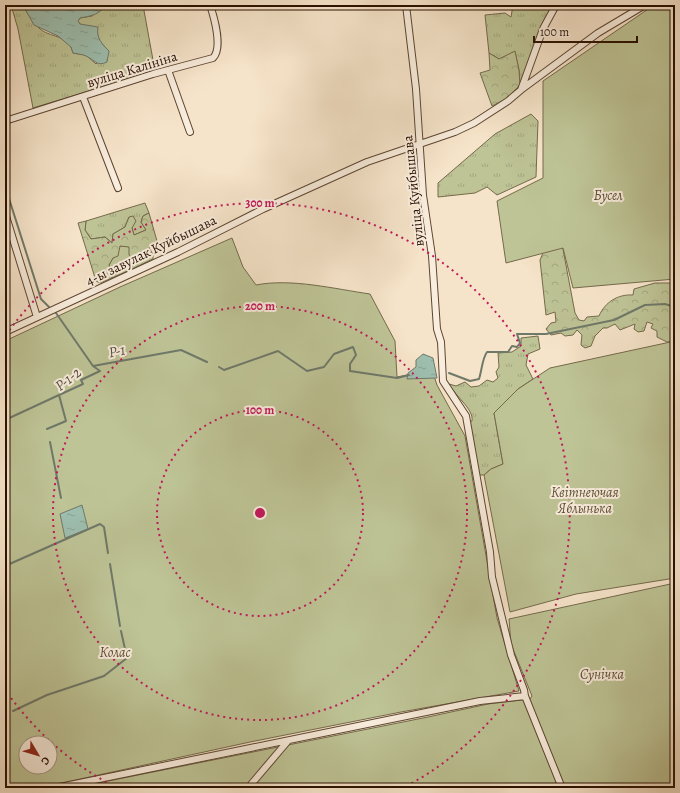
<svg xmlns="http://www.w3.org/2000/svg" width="680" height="793" font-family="Alegreya,serif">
	<defs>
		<pattern id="grass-tufts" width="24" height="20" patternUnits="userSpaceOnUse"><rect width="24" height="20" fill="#bec496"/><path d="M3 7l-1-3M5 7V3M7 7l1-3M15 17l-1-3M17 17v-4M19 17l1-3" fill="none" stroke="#a3a780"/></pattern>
		<pattern id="forest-crowns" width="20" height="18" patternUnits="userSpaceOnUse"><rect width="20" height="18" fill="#bec496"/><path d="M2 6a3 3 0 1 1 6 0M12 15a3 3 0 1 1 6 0" fill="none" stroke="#a3a780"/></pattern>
		<pattern id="water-ripples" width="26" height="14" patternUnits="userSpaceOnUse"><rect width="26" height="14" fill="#9ebfb0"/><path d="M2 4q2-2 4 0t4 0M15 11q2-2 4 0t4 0" fill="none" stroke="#88a396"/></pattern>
	</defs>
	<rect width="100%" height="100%" fill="#f6e4ca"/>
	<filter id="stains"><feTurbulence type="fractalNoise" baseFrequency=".005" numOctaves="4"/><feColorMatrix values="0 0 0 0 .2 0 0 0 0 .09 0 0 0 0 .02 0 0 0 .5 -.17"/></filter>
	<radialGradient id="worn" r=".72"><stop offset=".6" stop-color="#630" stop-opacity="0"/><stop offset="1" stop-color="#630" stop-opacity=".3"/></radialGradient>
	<!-- grass -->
	<path fill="url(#grass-tufts)" stroke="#746a4b" d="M11 5H23C26 12 34 23 39 28 49 38 69 34 73 53L86 55 96 64 109 51 100 42 97 33 80 24 78 21 80 18 92 16 105 5H143L155 71 33 108 18 29Z
		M513 5H554L537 37 520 85 519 70 515 52 499 59 489 53 485 15 505 13 511 17Z
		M531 114 538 121 536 177 497 195 487 187 475 193 438 197V183L495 134Z
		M145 203 149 213 143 216 141 222 146 230 134 235 129 217 125 227 113 234 112 243 105 237 91 239 85 230 86 221Z
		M120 246H129L134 260 130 265 132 269 112 278 109 265Z
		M538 336 540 349 528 354 526 365 533 379 518 389 494 413 503 464 491 469 484 475H479L469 422 472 421C474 409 454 395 449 384L456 386 465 382 471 387 479 386 487 380 493 382 498 378 496 372 499 367 498 353 512 352 521 346V338Z"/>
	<!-- forest -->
	<path fill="url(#forest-crowns)" stroke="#746a4b" d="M515 51 519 70 520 85 506 99 492 106 480 73 490 70 489 53 499 59Z
		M149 213 157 241 149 248 153 254V259L132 269 130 265 134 260 129 255V247L120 246 118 256 113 258 109 265 112 278 100 283 96 281 78 223 86 221 85 230 91 239 105 237 112 243 113 234 125 227 129 217 133 216 136 221 132 228 134 235 146 230 141 222 143 216Z
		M562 244 575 313 579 320 584 321 587 317 599 316C605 302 618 294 633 295L634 289 655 283H673L675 285V341L667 342 657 337V331L651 328 653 324 647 322 644 331 638 332 634 329 635 324 620 330 615 324 607 328H603L595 336 591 346 585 348 581 345 582 335 577 330 573 335 565 336 561 333 551 335 546 329 551 323 556 322 555 312 546 315 540 260 545 248Z"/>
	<!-- garden -->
	<path fill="#bec496" stroke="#746a4b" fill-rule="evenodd" d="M654 5H675V279L573 288 563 248 506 263 497 201 543 178V81Z
		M232 238 243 267 256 285C291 278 335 289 370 294L395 341 397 377 432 370 437 385 465 436 497 618 519 691 401 712 250 742 39 788H5V341L120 287ZM26 743H50V767H26Z
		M675 341V578L576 594 510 612 484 475 491 469 503 464 494 413 518 389 550 368Z
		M675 583V788H73L428 717 488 704 530 699 532 696 511 644 509 619Z"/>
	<!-- water -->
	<path fill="url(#water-ripples)" stroke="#6f796a" d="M23 5H105C100 15 90 16 80 18L78 21 80 24 98 27C96 38 102 44 109 51L107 62C97 67 95 60 86 56 82 54 77 54 73 53L71 47 58 36 34 25Z
		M423 354 433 358 437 378 407 379 408 373 416 367V360Z
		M82 505 88 529 65 538 60 514Z"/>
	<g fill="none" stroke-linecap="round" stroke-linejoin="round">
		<!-- stream -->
		<path stroke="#6f796a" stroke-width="2" d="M5 186 41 299 49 307
			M56 313 93 366 181 350 207 362
			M219 367 224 370 278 351 307 371 324 367 334 354 353 347 356 355 350 364V371L397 378 409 375
			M449 373 470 381 479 379C482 370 482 359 487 352H508L512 346 517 347 520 343 517 334H546L614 320 645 305 665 304 675 307
			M5 420 59 395
			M47 429 66 421 59 395 83 384 81 380 100 371 93 366
			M50 442 61 498
			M110 564 120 626
			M5 566 100 524 104 527 108 553
			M13 711 47 695 104 676 127 658 121 631"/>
		<defs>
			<path id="street" d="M406 5 416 89 423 195 432 256 437 329 441 342 443 381 466 416 490 552 492 577 511 655 524 690 525 696 562 788
				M168 70 190 132
				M522 89 598 33 645 5
				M83 97 118 188
				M5 121 153 74 213 58C223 48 214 17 210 5
				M5 213 37 317
				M5 332 178 252 263 209 367 162 455 132 474 123 508 101 521 90 543 29 556 5
				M55 788 480 701 525 696
				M248 788 287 742"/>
		</defs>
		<!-- street casing -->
		<use href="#street" stroke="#5c4532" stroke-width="8"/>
		<!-- street -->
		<use href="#street" stroke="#f9eddd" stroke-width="6"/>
	</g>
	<!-- distance rings -->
	<g fill="none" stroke="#c2185b" stroke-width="2" stroke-dasharray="2 4">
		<circle cx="260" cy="513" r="103"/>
		<circle cx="260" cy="513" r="207"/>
		<path d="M117 788A310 310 0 0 1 6 691M6 335A310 310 0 1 1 403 788"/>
	</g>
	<g text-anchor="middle" stroke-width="4" stroke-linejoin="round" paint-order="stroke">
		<!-- street labels -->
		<g font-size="14" fill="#291000" stroke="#f9eddd">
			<text transform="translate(132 69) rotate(-17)" y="5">вуліца Калініна</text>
			<text transform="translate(413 191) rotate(-96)" y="5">вуліца Куйбышава</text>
			<text transform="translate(151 250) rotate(-26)" y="5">4-ы завулак Куйбышава</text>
		</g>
		<!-- park labels -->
		<g font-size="14" font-style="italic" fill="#5d4f34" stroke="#f9eddd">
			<text x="608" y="200">Бусел</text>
			<text x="585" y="497">Квітнеючая<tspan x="585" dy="16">Яблынька</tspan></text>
			<text x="115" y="657">Колас</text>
			<text x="602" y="679">Сунічка</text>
		</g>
		<!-- water labels -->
		<g font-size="15" font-style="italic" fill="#524d3e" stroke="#f9eddd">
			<text transform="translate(117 351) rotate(-11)" y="5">P-1</text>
			<text transform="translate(68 379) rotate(-38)" y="5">P-1-2</text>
		</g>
	</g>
	<circle cx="260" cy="513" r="6" fill="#c2185b" stroke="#f9eddd" stroke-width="2"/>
	<g font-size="12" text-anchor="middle" font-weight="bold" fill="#c2185b" stroke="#f9eddd" stroke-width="4" stroke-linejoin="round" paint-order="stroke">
		<text x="260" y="207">300 m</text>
		<text x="260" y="310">200 m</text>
		<text x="260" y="414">100 m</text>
	</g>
	<!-- margin -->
	<rect width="680" height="793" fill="none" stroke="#f6e4ca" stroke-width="20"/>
	<rect x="6" y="6" width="668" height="781" fill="none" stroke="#291000" stroke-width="2"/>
	<rect x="10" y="10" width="660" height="773" fill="none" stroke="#291000"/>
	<!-- north arrow -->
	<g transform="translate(38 755) rotate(128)"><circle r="19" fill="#f9eddd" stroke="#a69585"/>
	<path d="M0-3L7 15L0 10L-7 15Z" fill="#8f2418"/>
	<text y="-6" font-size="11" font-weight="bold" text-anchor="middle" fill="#291000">С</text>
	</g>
	<!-- scale -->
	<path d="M534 36v6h103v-6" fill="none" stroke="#291000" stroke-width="2"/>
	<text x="540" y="36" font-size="12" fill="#291000" stroke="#f9eddd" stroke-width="3" paint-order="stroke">100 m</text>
	<rect width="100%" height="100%" filter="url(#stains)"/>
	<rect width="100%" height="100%" fill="url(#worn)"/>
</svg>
